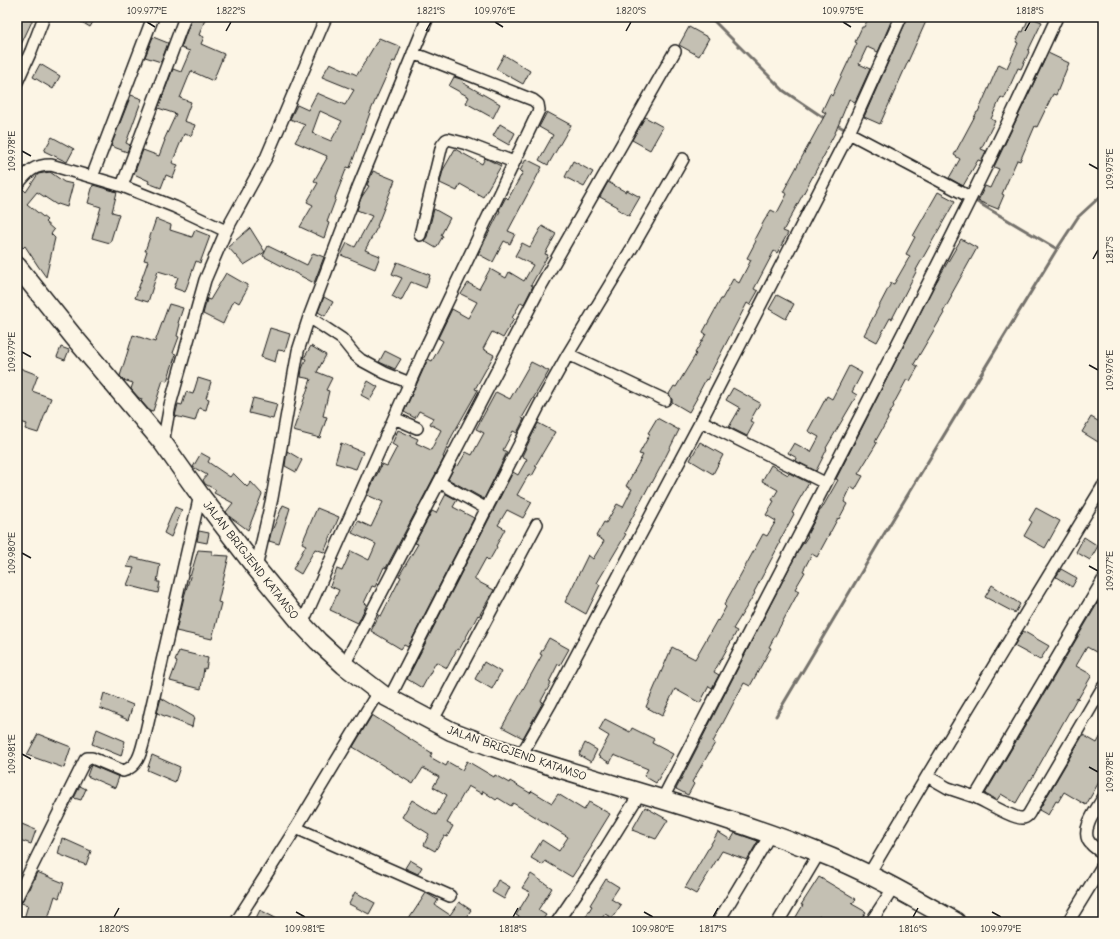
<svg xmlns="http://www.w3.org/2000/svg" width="1120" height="939" font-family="'Comic Neue',sans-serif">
	<rect width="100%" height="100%" fill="#fcf5e5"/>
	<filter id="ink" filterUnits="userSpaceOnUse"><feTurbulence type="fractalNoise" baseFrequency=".025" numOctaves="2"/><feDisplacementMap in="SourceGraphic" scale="8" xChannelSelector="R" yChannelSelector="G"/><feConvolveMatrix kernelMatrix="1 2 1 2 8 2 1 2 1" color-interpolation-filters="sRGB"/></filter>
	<g filter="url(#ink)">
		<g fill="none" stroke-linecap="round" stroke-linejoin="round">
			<!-- stream -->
			<path stroke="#75726c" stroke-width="3" d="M710 17 784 91 827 120
				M835 124 848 131
				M1057 249 1078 217 1103 194
				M776 716 890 524 1057 249 972 199"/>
		</g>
		<!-- building -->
		<path fill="#c4c0b3" stroke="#1c1c1c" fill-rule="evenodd" d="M17 17H34L17 53Z
			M73 17H96L90 27Z
			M192 17H206L199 35 204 37 201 44 224 54 213 81 191 71 180 98 191 102 184 121 195 125 191 136 184 134 172 163 178 165 173 178 166 175 161 188 148 183 149 181 134 174 143 150 159 156 165 140H164L176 114 158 108 173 69 181 72 190 51 181 48Z
			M869 17H893L878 52 867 47 859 64 870 69 855 102 849 99 835 133 825 152H826L783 231 788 233 777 253 774 251 754 289 758 291 750 305 747 303 707 380 706 379 696 398H697L689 412 672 402V399L669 394 674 386 676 387 696 354 695 353 706 334 703 332 721 299H722L733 279 739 283 751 260 747 258 756 241 754 240 764 221 771 210 777 213 787 194 783 192 826 113 822 111 830 94 832 96 857 43 855 42 862 27H864Z
			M908 17H928L880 124 864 117Z
			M1029 17 1042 22 1028 51 1029 52 1021 69 1018 68 1004 99 1001 97 991 119 995 121 981 149 986 151 981 161 978 160 963 186 949 178 960 159 954 155 977 112H978L999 64 1007 68 1018 43 1016 42 1021 31 1023 32Z
			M689 27 709 38 699 56 679 45Z
			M153 37 168 43 161 62 145 57Z
			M379 38 401 47 395 62 393 61 371 110 350 168 347 167 335 198H336L327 222 329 223 324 238 300 227 313 205 307 202 318 183 314 181 327 158H326L327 156 295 142 305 125 290 119 297 105 308 110 317 93 345 105 354 90 322 77 330 63 357 75ZM320 111 342 121 331 141 312 133Z
			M1048 53 1069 63 1056 95 1053 94 1037 127 1035 126 1020 161 1017 160 1002 194 1004 195 998 209 978 201 985 186 990 188 999 169 994 167Z
			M504 55 530 71 523 84 496 69Z
			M40 64 60 76 53 89 33 77Z
			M454 77 464 80 463 83 500 104 493 118 466 103 469 97 449 86Z
			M131 95 142 99 126 143 130 145 127 152 111 146Z
			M547 112 571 125 548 165 539 160 553 135 539 127Z
			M645 117 663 127 650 150 632 140Z
			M500 124 515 133 509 145 493 136Z
			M52 137 74 149 67 162 44 151Z
			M455 149 482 164 485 158 501 166 483 197 460 184 457 191 440 183 443 170Z
			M526 159 542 167 508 231 515 234 510 244 504 241 493 262 478 254 500 211 499 210 506 197 508 199 523 172 520 171Z
			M573 161 593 172 584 187 565 177Z
			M373 171 395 180 377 226H378L365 250 380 256 375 269 341 255 347 243 355 247 372 216 357 210 361 198 369 186 367 185Z
			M50 172 64 182 73 184 67 207 58 204 57 205 37 192 27 204 47 220 45 222 54 230 51 234 55 238 46 277 38 266 25 246 23 248 17 243V197L23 189 26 192 38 174Z
			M608 182 626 192 627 190 640 197 629 216 617 209 618 207 600 197Z
			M93 185 117 192 112 212 119 214 110 243 92 238 101 207 88 203Z
			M938 192 955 201 916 270H917L892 319 890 318 877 342 864 335 891 283 894 284 910 256 906 254 915 237 913 236Z
			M434 209 450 218 441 235 443 236 436 248 424 241 427 237Z
			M156 219 171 225 170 230 192 237 195 230 210 236 200 263 196 261 185 292 174 288 178 277 158 271 148 302 135 298 148 261 144 260 147 251H145Z
			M542 226 556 234 545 254 548 255 531 285 533 286 524 304 521 302 512 318 514 319 503 338 492 332 483 349 494 355 475 389 478 390 452 436 443 457 444 458 386 568 384 567 375 587 372 586 364 603 367 604 358 623 330 610 339 590 330 586 337 569 342 571 351 551 369 560 376 544 352 533 358 521 371 527 383 502 367 495 382 464 387 466 397 447 392 444 398 430 418 439 416 443 431 450 441 430 430 424 433 418 419 411 415 418 404 412 428 359 432 361 443 341 438 338 452 309 468 318 477 302 461 294 468 283 479 289 490 269 506 278 509 272 524 281 533 265 515 256 522 243 530 247Z
			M250 228 265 252 244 265 228 247Z
			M961 239 977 248 951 295 952 296 943 312 944 313 914 364 918 367 910 381 907 379 893 405 894 406 887 418 888 419 875 442 877 443 858 474 863 476 855 490 851 487 844 502 847 504 839 519 838 518 817 557 812 554 803 571 805 572 795 589 799 591 769 647 771 648 750 686 744 683 713 742 715 743 692 782 694 784 688 795 676 789 798 551 808 536 807 535 820 510H821L838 480 836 479 934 286Z
			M268 246 307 265 313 253 324 257 314 283 263 256Z
			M397 262 430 275 426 288 411 282 401 301 392 296 402 278 392 274Z
			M226 273 247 285V289L239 303 234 300 223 324 203 314 207 299 210 300Z
			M777 295 794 304 786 319 769 309Z
			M324 297 333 302 325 316 318 312Z
			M169 304 183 308 178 323 180 324 177 336 179 337 173 353 176 354 167 381 163 380 153 411 149 410 141 401 142 399 139 398 131 389 133 383 123 380 120 376 133 335 155 342Z
			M270 328 290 334 285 351 278 350 275 362 261 357Z
			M311 346 326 355 317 372 332 378 326 390 329 391 323 416 327 417 320 438 293 431 311 379 301 377 302 369 306 359 304 358Z
			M61 347 69 350 65 360 57 357Z
			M385 351 401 359 395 369 379 362Z
			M531 362 549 371 522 418 524 419 517 433 513 431 503 450 507 452 484 499 448 479 456 464 458 466 466 452 472 455 484 433 476 429 496 392 510 399Z
			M849 366 862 373 852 392 857 395 826 448 827 449 816 471 796 461 797 458 788 453 794 443 811 452 819 437 808 431 827 396 832 399Z
			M17 367 38 375 32 391 51 398 38 433 25 429 27 424 17 421Z
			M198 378 211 382 206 398 209 399 206 410 199 408 195 421 175 416 178 404 182 405 186 392 193 394Z
			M368 381 378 387 370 400 361 395Z
			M733 388 760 403 750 421 754 423 747 436 729 427 740 408 726 400Z
			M253 398 277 404 273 419 249 413Z
			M1091 417 1103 424V445L1082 432Z
			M657 418 679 430 660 468 652 483 651 482 624 533 626 534 597 583 600 585 586 614 565 602 588 555 593 559 604 541 596 536 604 522 606 523 617 504 623 507 632 489 626 486 643 455 639 454 650 434 648 433Z
			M538 423 555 432 535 466 537 467 532 476 529 474 517 495 532 502 523 518 507 510 498 525 505 529 496 546 497 547 489 561 486 558 475 578V580L494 590 479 616 478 615 459 650 457 649 447 668 436 662 422 688 407 679 513 472 518 475 527 459 522 456Z
			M700 442 723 455 713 474 690 460Z
			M341 443 363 452 356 469 335 463Z
			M287 451 302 460 296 472 285 466Z
			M201 453 210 458 208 462 230 477 233 473 247 487 251 482 262 494 248 530 230 517 226 512 233 503 214 493 216 490 205 484 203 480 207 475 193 467Z
			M771 465 788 475 789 473 809 483 799 500 792 513 794 514 779 542 780 543 754 592 755 593 733 629 737 631 714 672 719 675 712 688 709 686 700 703 675 689 662 716 646 707 672 647 695 659 717 620 718 621 726 607 724 605 763 534 767 536 776 521 766 515 774 501 772 500 778 490 762 481Z
			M446 494 457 500 453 507 474 518 408 647 404 645 401 649 371 631 379 615 381 616 401 577 399 576 418 544 415 543 432 511 436 513Z
			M283 505 290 508 279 544 269 541 271 533Z
			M175 507 182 510 171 537 164 533Z
			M317 508 339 517 324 552 315 549 301 574 293 569 306 545 302 543Z
			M1036 508 1060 521 1045 548 1024 536 1032 522 1029 520Z
			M199 531 209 533 207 543 197 541Z
			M1084 537 1098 546 1090 560 1076 552Z
			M198 550 212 551V555L229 556 218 602 221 603 212 639 176 631 184 597Z
			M131 557 160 564 157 582H160L158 593 127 585 134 568 127 567Z
			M1061 569 1077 578 1072 587 1056 577Z
			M992 585 1020 604 1015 613 985 597Z
			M1103 594V656L1087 647 1076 666 1092 675 1078 699 1077 698 1031 780 1030 779 1016 803 1001 794 997 800 985 794Z
			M1023 631 1049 646 1040 660 1014 646Z
			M549 638 569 649 560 665 558 664 549 682 551 683 541 701 543 702 523 738 502 727 542 655 540 654Z
			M179 651 208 658 206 669 204 668 201 689 170 681 177 662 175 661Z
			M484 662 501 672 492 689 475 679Z
			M104 693 133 705 128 720 100 708Z
			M161 698 194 717 192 727 157 713Z
			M372 715 432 753 430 757 446 766 448 762 462 770 467 761 494 777 495 775 509 783 510 781 530 793 532 791 552 803 558 794 584 810 589 802 610 814 591 845 592 846 572 877 545 861 543 865 531 858 542 840 559 851 568 837 513 803 511 806 498 798 496 800 483 791 482 794 468 786 447 823 453 826 447 837 444 836 435 851 424 845 429 834 402 817 412 800 436 815 447 795 433 787 439 777 423 768 413 784 353 747Z
			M605 719 630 732 632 728 654 739 652 743 673 754 656 783 644 776 648 769 614 755 610 763 598 756 609 736 599 730Z
			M97 729 125 741 121 756 92 744Z
			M1103 732V775L1086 805 1064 792 1058 802 1056 801 1048 815 1039 810 1083 735 1097 743Z
			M38 734 71 747 64 768 27 755Z
			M585 743 597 750 591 762 579 755Z
			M152 755 180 767 175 782 147 770Z
			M91 765 119 777 115 788 87 776Z
			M80 786 86 789 81 800 74 798Z
			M645 807 668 820 656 839 632 830Z
			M17 822 36 830 31 844 17 839Z
			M718 832 731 840 735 833 758 841 747 860 722 851 696 894 685 888Z
			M62 838 91 851 86 865 58 854Z
			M410 860 422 867 418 874 405 868Z
			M37 872 64 883 59 898 55 896 47 922H23L28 905 21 903 29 889H30Z
			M531 874 552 888 538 910 546 915 541 922H527L516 915 530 892 522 888Z
			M819 877 856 899 852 904 866 912 859 922H829L819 916 816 922H793L803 905H801Z
			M606 879 619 887 611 899 621 905 612 918 605 914 599 922H596L586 916 592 906 590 905Z
			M498 880 510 887 504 899 492 892Z
			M355 892 375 903 369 914 349 904Z
			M426 893 438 900 435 905 450 915 459 902 471 910 464 920 459 917 457 920 461 922H407Z
			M260 910 283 922H254Z"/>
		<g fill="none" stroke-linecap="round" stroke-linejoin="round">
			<defs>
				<path id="minor" d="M185 17 122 186 175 207 226 231
					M17 82 31 51 44 17
					M849 133 970 197
					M92 177 153 17
					M17 185C28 172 33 165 51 165L122 186
					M420 235 442 145 446 140 448 139 467 144 514 162
					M309 317 342 339 354 354 361 360 385 373 410 383
					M568 354 665 400
					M394 418 417 428
					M701 421 825 483
					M163 443 170 405 205 280 226 231 266 158 326 17
					M439 482 487 509
					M256 568 272 498 298 351 309 317 359 185 428 17
					M302 624 423 353 539 110 538 104 533 100 413 53
					M344 665 541 286 675 51
					M389 699 539 406 568 354 632 248 683 159
					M432 722 537 524
					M520 757 551 703 701 421 849 133 901 17
					M927 776 948 788 975 797 1103 580
					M975 797C984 801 1014 819 1022 818 1027 818 1029 814 1031 810L1103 687
					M1103 798C1097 809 1082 827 1088 840 1091 846 1098 850 1103 853
					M662 800C717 695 771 588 826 483 905 329 985 175 1057 17
					M296 828 450 896
					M869 874 927 776 1103 486
					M17 897 85 760 87 758H92L123 771C138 767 141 752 144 740L200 495
					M236 922 296 828 378 692
					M557 922 591 872 640 793
					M718 922 770 835
					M778 922 819 853
					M871 922 894 887
					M1068 922 1103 865"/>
				<path id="trunk" d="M17 266 73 336 163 443 200 495 256 568 302 624 318 641 344 665 383 695 451 731 490 746C598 783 709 809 815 851 865 870 910 896 956 922"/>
			</defs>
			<!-- minor casing -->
			<use href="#minor" stroke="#1c1c1c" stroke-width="14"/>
			<!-- trunk casing -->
			<use href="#trunk" stroke="#1c1c1c" stroke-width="21"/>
			<!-- minor -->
			<use href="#minor" stroke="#fcf5e5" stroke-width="11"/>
			<!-- trunk -->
			<use href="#trunk" stroke="#fcf5e5" stroke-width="18"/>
		</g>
	</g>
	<!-- ticks -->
	<path fill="none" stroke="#1c1c1c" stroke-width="1.5" d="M147 22 155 27M495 22 503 27M843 22 851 27M226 31 231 22M426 31 431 22M626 31 631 22M1025 31 1030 22M22 151 31 156M1089 164 1098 169M1093 259 1098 250M22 352 31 357M1089 365 1098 370M22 553 31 558M1089 566 1098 571M22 754 31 759M1089 767 1098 772M296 912 305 917M644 912 653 917M992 912 1001 917M114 917 119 908M513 917 518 908M713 917 718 908M913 917 918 908"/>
	<g text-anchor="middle" stroke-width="3.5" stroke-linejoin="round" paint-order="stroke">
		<!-- street labels -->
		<g font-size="12" fill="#1c1c1c" stroke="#fcf5e5">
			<text transform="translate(251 560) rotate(52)" y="4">JALAN BRIGJEND KATAMSO</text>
			<text transform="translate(517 753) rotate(19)" y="4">JALAN BRIGJEND KATAMSO</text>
		</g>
	</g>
	<!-- margin -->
	<rect width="1120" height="939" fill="none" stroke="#fcf5e5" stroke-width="44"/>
	<rect x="22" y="22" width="1076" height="895" fill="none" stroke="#1c1c1c" stroke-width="1.5"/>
	<g font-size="10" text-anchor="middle" fill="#1c1c1c">
		<text x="147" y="14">109.977°E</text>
		<text x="231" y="14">1.822°S</text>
		<text x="431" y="14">1.821°S</text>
		<text x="495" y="14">109.976°E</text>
		<text x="631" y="14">1.820°S</text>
		<text x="843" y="14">109.975°E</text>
		<text x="1030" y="14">1.818°S</text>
		<text transform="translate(11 151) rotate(-90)" y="4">109.978°E</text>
		<text transform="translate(1109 169) rotate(-90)" y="4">109.975°E</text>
		<text transform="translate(1109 250) rotate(-90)" y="4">1.817°S</text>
		<text transform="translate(11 352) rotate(-90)" y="4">109.979°E</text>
		<text transform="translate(1109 370) rotate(-90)" y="4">109.976°E</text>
		<text transform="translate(11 553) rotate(-90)" y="4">109.980°E</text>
		<text transform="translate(1109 571) rotate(-90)" y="4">109.977°E</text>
		<text transform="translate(11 754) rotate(-90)" y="4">109.981°E</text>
		<text transform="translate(1109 772) rotate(-90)" y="4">109.978°E</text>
		<text x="114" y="932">1.820°S</text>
		<text x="305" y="932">109.981°E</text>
		<text x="513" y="932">1.818°S</text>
		<text x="653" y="932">109.980°E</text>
		<text x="713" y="932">1.817°S</text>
		<text x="913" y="932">1.816°S</text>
		<text x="1001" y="932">109.979°E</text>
	</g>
</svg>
